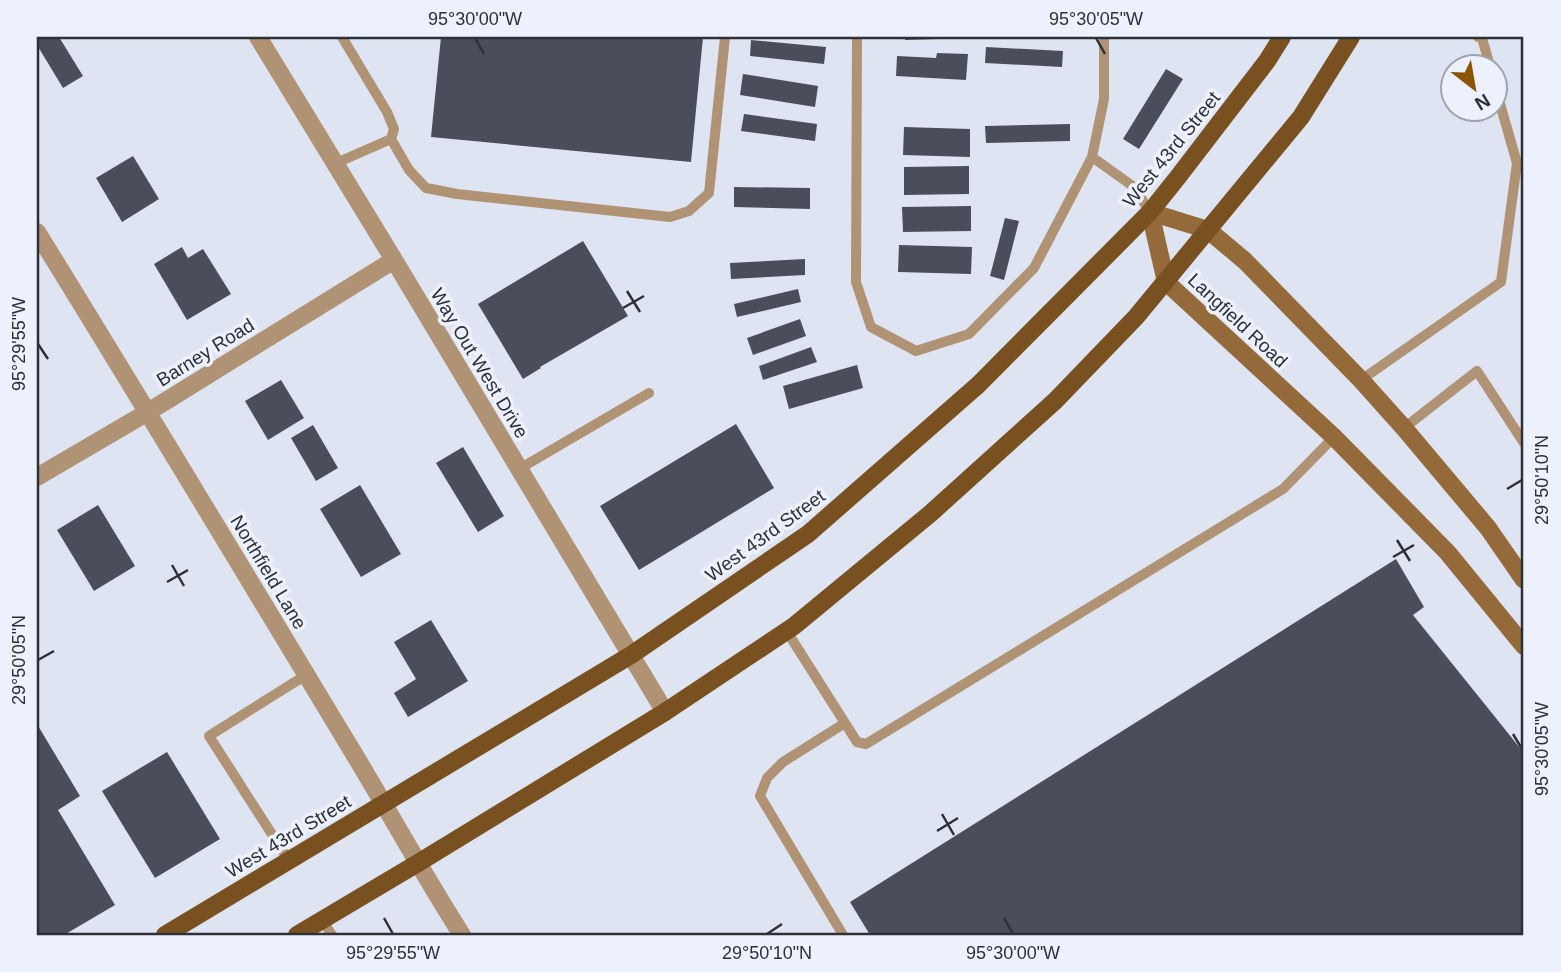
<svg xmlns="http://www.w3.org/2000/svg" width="1561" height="972" font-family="Helvetica,sans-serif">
	<rect width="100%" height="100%" fill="#dfe4f3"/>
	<!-- building -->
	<path fill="#4a4e5b" d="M37 37H59L83 76 63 88 37 45Z
		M441 37H703L691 162 431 137Z
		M905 37H938V39L905 40Z
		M751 40 826 47 824 64 750 56Z
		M986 47 1063 51 1062 67 985 63Z
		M937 53 968 54 966 80 896 76 897 56 936 58Z
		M1166 69 1183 79 1139 149 1123 139Z
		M743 74 818 86 815 107 740 95Z
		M744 114 817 124 815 141 741 131Z
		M1070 124V141L986 143 985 126Z
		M904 127 970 129V157L903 155Z
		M133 156 159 199 122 222 96 178Z
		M969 166V194L904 195V167Z
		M734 187 810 188V209L734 207Z
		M971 206V231L903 232 902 207Z
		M1005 218 1019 221 1004 280 990 276Z
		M583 241 628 316 540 367 541 368 523 379 478 304Z
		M899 245 972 247 971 274 898 272Z
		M182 247 188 258 203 249 231 294 187 320 154 264Z
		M805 259V275L731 279 730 263Z
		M798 289 801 302 737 317 734 304Z
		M800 319 806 336 753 355 747 338Z
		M811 347 817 362 763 380 759 366Z
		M857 365 863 388 789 409 783 386Z
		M281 380 304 418 268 440 245 401Z
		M736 424 774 488 639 570 600 506Z
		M313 425 338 468 316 481 291 438Z
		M463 447 504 516 478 532 436 463Z
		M360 485 401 554 361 577 320 509Z
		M98 505 135 566 94 591 57 530Z
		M1396 559 1424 607 1413 615 1524 753V935H870L850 902Z
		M431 620 468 681 408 717 394 693 416 679 394 642Z
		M37 724 80 796 58 810 115 905 64 935H37Z
		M167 752 220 839 155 878 102 791Z"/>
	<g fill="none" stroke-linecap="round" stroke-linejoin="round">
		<!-- lane -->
		<path stroke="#b09274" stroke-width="10" d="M342 37 387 112 394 129 391 139
			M857 37 856 282 871 327 916 351 969 334 1034 268 1092 157 1134 187 1150 212
			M1478 37 1482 38 1490 66
			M1092 157 1104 99V37
			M334 164 391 139 409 170 426 188 457 194 670 217 689 211 709 193 725 37
			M1361 380 1501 282 1517 163 1494 83
			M1404 428 1477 371 1524 443
			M519 469 649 393
			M786 630 857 742 866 744 1283 489 1334 437
			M289 861 209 736 306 675
			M322 920 332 935
			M843 935 760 796 767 778 783 762 845 723"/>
		<!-- street -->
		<path stroke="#b09274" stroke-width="18" d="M258 37 394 260 665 712
			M37 232C141 400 243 570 345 739 385 804 421 871 462 935
			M37 477 148 412 394 260"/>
		<!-- secondary -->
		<path stroke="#946a3b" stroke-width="18" d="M1150 212 1166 282 1334 437 1448 553 1524 646
			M1150 212 1208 230 1245 261 1361 380 1404 428 1488 528 1524 580"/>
		<!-- primary -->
		<path stroke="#795120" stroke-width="18" d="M165 935 631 655 808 534 978 385 1150 212 1178 177 1267 61 1282 37
			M297 935 418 863 665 712 794 626 931 513 1055 401 1136 317 1301 117 1351 37"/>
	</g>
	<!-- ticks -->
	<path fill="none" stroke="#2e3036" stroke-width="2.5" d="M475 38 484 54M1096 38 1105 54M627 291 640 312M623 308 644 296M38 344 48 359M1507 489 1522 480M1397 540 1410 561M1393 557 1414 545M172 565 184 586M167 582 188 570M38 660 54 651M1513 734 1522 749M942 814 954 835M937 831 958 818M384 918 393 934M1004 918 1013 934M767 934 782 924"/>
	<g text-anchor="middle" stroke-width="7" stroke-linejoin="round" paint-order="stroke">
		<!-- street labels -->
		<g font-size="19" fill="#2e3036" stroke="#edf1fd">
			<text transform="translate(1171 149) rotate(-51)" y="7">West 43rd Street</text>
			<text transform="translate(1238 320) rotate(43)" y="7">Langfield Road</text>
			<text transform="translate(205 352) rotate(-32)" y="7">Barney Road</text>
			<text transform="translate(480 363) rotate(59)" y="7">Way Out West Drive</text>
			<text transform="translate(765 535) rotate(-36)" y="7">West 43rd Street</text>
			<text transform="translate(269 572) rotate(59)" y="7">Northfield Lane</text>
			<text transform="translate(288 836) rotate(-31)" y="7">West 43rd Street</text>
		</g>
	</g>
	<!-- border -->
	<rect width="1561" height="972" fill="none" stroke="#edf1fd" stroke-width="77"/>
	<!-- north arrow -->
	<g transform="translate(1474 88) rotate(149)"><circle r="33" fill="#edf1fd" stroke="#a1a4ad" stroke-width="2"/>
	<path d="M0-5L12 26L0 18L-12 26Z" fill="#8b5504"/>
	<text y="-10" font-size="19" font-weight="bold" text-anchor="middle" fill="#2e3036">N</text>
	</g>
	<rect x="38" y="38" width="1484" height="896" fill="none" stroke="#2e3036" stroke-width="2.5"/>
	<g font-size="18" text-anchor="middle" fill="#2e3036">
		<text x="475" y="25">95°30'00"W</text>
		<text x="1096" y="25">95°30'05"W</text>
		<text transform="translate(19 344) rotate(-90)" y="6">95°29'55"W</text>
		<text transform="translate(1542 480) rotate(-90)" y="6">29°50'10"N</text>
		<text transform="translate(19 660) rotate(-90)" y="6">29°50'05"N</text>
		<text transform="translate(1542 749) rotate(-90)" y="6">95°30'05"W</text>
		<text x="393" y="959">95°29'55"W</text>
		<text x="767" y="959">29°50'10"N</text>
		<text x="1013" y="959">95°30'00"W</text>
	</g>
</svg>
